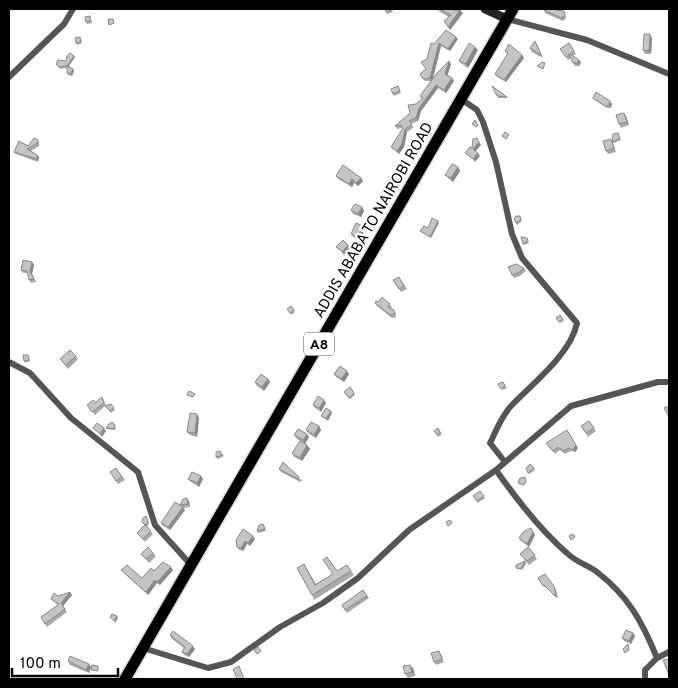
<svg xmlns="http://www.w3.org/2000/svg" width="678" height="688" font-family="Overpass,sans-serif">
	<rect width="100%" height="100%" fill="#fff"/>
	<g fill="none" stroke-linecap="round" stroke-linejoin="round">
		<defs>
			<path id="highway" d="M125 679 513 9"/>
		</defs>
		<!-- highway casing -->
		<use href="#highway" stroke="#dbdbdb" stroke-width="14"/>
		<!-- street -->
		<path stroke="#555" stroke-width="6" d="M507 19 587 40 669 74
			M9 77 64 24 73 9
			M461 99 477 110 483 122 496 162 512 234 522 258 577 323C571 354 532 384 511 406 501 417 496 431 490 443L505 462
			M9 362 30 373 71 418 138 472 155 525 191 565
			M496 470C517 500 540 530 568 554 576 562 588 565 597 572 628 596 642 621 657 658
			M143 648 208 668 231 662 280 627 323 603 358 578 409 530 496 470 571 406 658 382H669
			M645 679V670L657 658 669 652"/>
		<!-- secondary -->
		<path stroke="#222" stroke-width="9" d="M485 9 507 19"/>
		<!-- highway -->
		<use href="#highway" stroke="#000" stroke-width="11"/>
	</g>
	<!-- wall -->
	<path fill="#a9a9a9" d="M392 9 393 12 387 14 386 12Z
		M435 9H452L463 13 450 30 449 17Z
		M545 9H559L558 10 564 11 565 14 566 18 563 21 545 13 544 10 546 9Z
		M90 16 92 23 87 24 86 22Z
		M80 37 82 43 77 45 76 43Z
		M652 38 651 54H645L643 50Z
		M458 39 450 51 441 46 433 79 451 64 447 75 454 81 446 93 438 88 421 111 418 121 411 124 414 127 407 132 404 147 399 154 393 149 391 147 403 128H402L397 129 395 126 410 113 422 99 420 96 431 81H425L420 74 426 69 427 59 434 44Z
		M569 43 576 54 573 56 581 62 579 66H575L571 58 568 60 560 49Z
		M537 44 543 58 532 52 530 48Z
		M475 47 478 50 468 68 462 64 459 61Z
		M505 51 522 55 524 58 506 82 497 77 495 74 508 54Z
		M74 56 75 57 69 66 74 71 72 76 68 75 67 73V68L60 69 56 64 66 61Z
		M398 86 401 93 394 96 393 94Z
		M497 96 507 97 508 98H498Z
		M593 98 612 104 611 108H607L595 100Z
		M626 116 629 125 621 128 619 124Z
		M618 133 621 140 614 143H613L616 152 608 154 606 151Z
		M39 142V146L31 151 39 157 38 162 16 154 14 152 28 146Z
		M458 167 460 171 453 182 448 178 445 175Z
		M393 175 397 181 392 184 390 182Z
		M336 176 361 178 363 181 358 186 354 183 352 187 338 179Z
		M362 207 364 211 361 217 353 214 351 210Z
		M521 218 522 221 517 225 514 219Z
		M363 226 365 229 360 241 353 237 351 234Z
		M528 240 529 243 524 245 523 244Z
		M32 262 34 265 32 274 36 282 31 283 29 280 28 273H23L21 270Z
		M524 268 526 271 520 276 514 278 512 275Z
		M399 277 407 289 401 292 393 280Z
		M375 303 392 306 391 308 396 313V317L392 318 377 306Z
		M291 306 295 312 291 315 290 313Z
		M560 315 564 321 560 323 556 318Z
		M28 355 30 361 25 363 24 361Z
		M76 356 78 359 68 369 60 359Z
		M334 374H349L344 382 336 377Z
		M268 379 270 382 264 391 257 386 255 382Z
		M503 382 507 388 503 390 498 384Z
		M350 387 355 395 350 399 344 392Z
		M102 397 106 405 111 404 115 410 111 413 105 406 95 415 87 405 95 403Z
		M324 400 326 403 321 412 315 408 313 405Z
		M199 418 197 437 190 435 187 432Z
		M589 421 596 431 588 437 581 426Z
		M319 426 321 430 316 438 309 434 306 430Z
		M116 427 115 430 107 429 106 428Z
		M438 428 442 434 438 437 434 431Z
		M294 435 309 437 305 444 297 439Z
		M546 443 578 448 575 452 571 451 565 454 560 450 555 454Z
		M307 445 310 449 302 461 294 457 292 453Z
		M220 451 224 456 218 459 216 457Z
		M530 464 535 470 529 474 528 473Z
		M116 468 125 480 118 484 116 481Z
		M279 469 302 480 300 482 281 472Z
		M201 476 203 479 199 487 191 482 188 479Z
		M480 491 485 498 478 503 473 496Z
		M189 501 190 507 183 508 185 510 170 530 163 526 161 523 180 505Z
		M148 518 149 524 147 527 153 534 145 542 137 533 145 525Z
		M264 525 266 531 258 533 257 531Z
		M531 528 535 535 529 547 521 541 519 538Z
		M255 539 250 546 247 544 243 551 239 550 237 547 236 540Z
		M528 547 537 559 529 565 520 554Z
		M153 553 156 556 149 563 141 554Z
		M304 564 316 584 347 565 354 575 314 600 312 595Z
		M121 570 142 578 154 571 173 570 160 585 157 583 148 595 124 573Z
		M538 578 556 589 558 597 556 598 546 587 545 588Z
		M363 590 369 598 347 613 342 605Z
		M70 592 72 595 63 606 67 612 47 627 41 617 58 605 53 601 51 599Z
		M633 633 635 636 631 644 624 641 622 638Z
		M170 635 195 649 189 657 184 655 182 652 184 648 172 639Z
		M441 654 444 662 436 665 434 662Z
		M68 661 91 667 89 673 70 665Z
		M413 668 415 676 408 678 405 674Z"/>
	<!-- shaded-wall -->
	<path fill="#898989" d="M460 10 463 13 450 30 448 27Z
		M650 34 652 38 651 54 649 51Z
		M456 37 458 39 450 51 448 49Z
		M439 43 441 46 432 81 430 78Z
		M475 47 478 50 468 68 466 64Z
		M522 55 524 58 506 82 504 80Z
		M74 56 75 57 68 67 67 66Z
		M579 60 581 62 579 66 577 63Z
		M449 61 451 64 447 77 445 74Z
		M73 69 74 71 72 76 71 74Z
		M452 78 454 81 446 93 444 90Z
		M436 85 438 88 421 111 418 121 416 118 419 108Z
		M610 101 612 104 611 108 609 105Z
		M624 113 626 116 629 125 627 122Z
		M405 129 407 132 404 147 399 154 397 151Z
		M479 142 481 145 475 152 473 149Z
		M478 153 480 156 475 162 473 159Z
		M37 155 39 157 38 162 37 159Z
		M458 167 460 171 453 182 451 178Z
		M361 178 363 181 358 186 356 183Z
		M352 179 354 183 352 187 349 184Z
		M362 207 364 211 361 217 358 214Z
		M438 221 439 223 431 238 430 237Z
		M363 226 365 229 360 241 358 238Z
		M348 245 351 248 344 255 342 252Z
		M32 262 34 265 32 274 36 282 30 272Z
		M347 371 349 374 344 382 341 379Z
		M268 379 270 382 264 391 262 387Z
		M324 400 326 403 321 412 319 408Z
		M331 411 332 413 328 421 326 419Z
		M197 414 199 418 197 437 195 433Z
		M319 426 321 430 316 438 314 435Z
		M104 428 106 431 102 437 100 434Z
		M567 430 578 448 575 452 573 450Z
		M307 434 309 437 305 444 303 440Z
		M307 445 310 449 302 461 300 458Z
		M201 476 203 479 199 487 197 483Z
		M187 498 189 501 190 507 188 504Z
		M183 507 185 510 170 530 168 527Z
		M533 532 535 535 529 547 527 544Z
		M253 536 255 539 250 546 248 543Z
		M245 541 247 544 243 551 241 548Z
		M525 561 526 563 522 570 521 569Z
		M171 567 173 570 160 585 157 582Z
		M155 580 157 583 148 595 146 592Z
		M70 592 72 595 63 606 61 603Z
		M117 616 118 618 115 623 114 621Z
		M633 633 635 636 631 644 629 641Z
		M193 646 195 649 189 657 187 654Z
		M89 664 91 667 89 673 86 670Z
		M410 665 413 668 415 676 412 672Z"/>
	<!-- building -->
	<path fill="#c4c4c4" stroke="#898989" d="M385 9H391V10L386 12Z
		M439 9H452L456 11 460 10 448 27 444 21 451 15Z
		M548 9H556L555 10 564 11 565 16 561 18 544 10Z
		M90 16 91 21 86 22 85 17Z
		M108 19H113L114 23 109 25Z
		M446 30 456 37 448 49 439 43 430 78 423 79 420 74 426 69 421 62 427 59 431 43 434 44Z
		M644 34H650L649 51 643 50Z
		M80 37 81 42 76 43 75 38Z
		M535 41 541 55 530 48Z
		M469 43 475 47 466 64 459 61Z
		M569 43 574 51 570 54 579 60 577 63H573L569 54 566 57 560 49Z
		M509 44 522 55 504 80 495 74 508 53 505 51Z
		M70 53 74 56 67 66 73 69 71 74 67 73V66L59 67 56 64 58 60 66 61 67 56Z
		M449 61 445 74 452 78 444 90 436 85 419 108 416 118 409 121 412 124 405 129 402 144 397 151 391 147 403 128 401 125 395 126 410 113 408 105 416 104 423 98 420 96 437 73Z
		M542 62 545 63 543 69 537 66Z
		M398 86 400 91 393 94 391 89Z
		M492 86 507 97 497 96Z
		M596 92 610 101 609 105 605 106 593 98Z
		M624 113 627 122 619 124 616 115Z
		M475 120 478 125 476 127 472 124Z
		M505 132 509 135 506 139 502 136Z
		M618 133 620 138 612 142 613 134Z
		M34 138 38 140V143L27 149 37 155V159L14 152 19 141 28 146Z
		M477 138 479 142 473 149 478 153 473 159 465 153 470 147 472 148 473 139Z
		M611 139 614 148 606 151 603 141Z
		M452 164 458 167 451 178 445 175Z
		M343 165 361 178 356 183 352 179 349 184 336 176Z
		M393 175 396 179 390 182 389 176Z
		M355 204 362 207 358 214 351 210Z
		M516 216H520L521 220 516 223 514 219Z
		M432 218 438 221 430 237 420 231 424 226 428 228Z
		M356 223 363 226 358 238 351 234Z
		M521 237 527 238 528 241 523 244Z
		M343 240 348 245 342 252 336 247Z
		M23 260 32 262 30 272 34 279 29 280 27 271 21 270Z
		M516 264 524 268 518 273 512 275 508 267Z
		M399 277 404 286 399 289 393 280Z
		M382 297 390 304 388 307 394 310V314L390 315 375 303 376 301 378 302Z
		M291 306 294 310 290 313 287 309Z
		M560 315 563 319 559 322 556 318Z
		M70 350 76 356 66 365 60 359Z
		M23 355H28L29 360 24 361Z
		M340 366 347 371 341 379 334 374Z
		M261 374 268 379 262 387 255 382Z
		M503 382 505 386 501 389 498 384Z
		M350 387 354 393 349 398 344 392Z
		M189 391 195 394 193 397 187 395Z
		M318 396 324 400 319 408 313 405Z
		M102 397 104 403 92 412 87 405 93 400 95 403Z
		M111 404 114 408 110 411 105 406Z
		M669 406V417L664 408Z
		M326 408 331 411 326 419 321 416Z
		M190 413 197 414 195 433 187 432Z
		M589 421 594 428 586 433 581 426Z
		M112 422 115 425 114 429 106 428 109 424Z
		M311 422 319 426 314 435 306 430Z
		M97 423 104 428 100 434 93 428Z
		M438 428 440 432 437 435 434 431Z
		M298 429 307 434 303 440 294 435Z
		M567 430 576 445 573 450 569 448 563 451 558 447 553 451 546 443Z
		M300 441 307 445 300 458 292 453Z
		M220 451 222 455 216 457V452Z
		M283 462 299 477 298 479 279 469Z
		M530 464 534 468 528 473 526 468Z
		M116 468 122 477 116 481 110 472Z
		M192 472 201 476 197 483 188 479Z
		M525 477 526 482 524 485 518 483 520 478Z
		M480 491 484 496 477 501 473 496Z
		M187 498 188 504 180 505 183 507 168 527 161 523 175 502 180 505 183 499Z
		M146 516 148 522 145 525 142 522 143 518Z
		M450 520 452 523 448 526 446 522Z
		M263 524 265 529 257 531 259 525Z
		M145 525 151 531 143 539 137 533Z
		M531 528 533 532 527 544 519 538 523 532Z
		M243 529 253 536 248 543 245 541 241 548 237 547 236 540Z
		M573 534 575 537 571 540 569 536Z
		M148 547 153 553 146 559 141 554Z
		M528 547 535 555 527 561 520 554Z
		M327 557 337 571 347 565 351 571 312 595 297 568 304 564 315 585 333 574 323 560Z
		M525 561 521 569 516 568V565Z
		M163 562 171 567 157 582 155 580 146 592 121 570 127 565 142 578 151 568 154 571Z
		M545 574 554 586 556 594 554 595 544 585 543 586 538 578Z
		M363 590 367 596 345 610 342 605Z
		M70 592 61 603 65 609 45 624 41 617 59 604 51 599 54 593 58 596Z
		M112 614 117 616 114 621 110 617Z
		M626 630 633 633 629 641 622 638Z
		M173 631 193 646 187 654 182 652 185 647 170 635Z
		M628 644 629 650 625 653 623 649Z
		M258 647 261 651 257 654 254 650Z
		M439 651 442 659 434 662 431 653Z
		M70 656 89 664 86 670 68 661Z
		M669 659V675L663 660Z
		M92 665 98 666V671L91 670Z
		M410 665 412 672 405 674 403 666Z
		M239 666 244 679H237L233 669Z"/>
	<g text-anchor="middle" stroke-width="5" stroke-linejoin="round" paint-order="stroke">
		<!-- shield labels -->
		<rect fill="#fff" stroke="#4c4c4c" stroke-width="1" x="304" y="332.5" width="30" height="23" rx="4"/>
		<g font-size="14" font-weight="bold" fill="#000">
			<text x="319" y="349">A8</text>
		</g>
		<!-- street labels -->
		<g font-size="15" fill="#000" stroke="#fff">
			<text transform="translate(373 220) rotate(-60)" y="5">ADDIS ABABA TO NAIROBI ROAD</text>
		</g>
	</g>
	<!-- border -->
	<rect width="678" height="688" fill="none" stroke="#000000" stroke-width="20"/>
	<!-- scale -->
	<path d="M12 668v8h106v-8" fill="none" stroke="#000000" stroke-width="2.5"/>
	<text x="20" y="668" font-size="15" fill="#000000" stroke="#ffffff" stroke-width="4" paint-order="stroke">100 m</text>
</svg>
